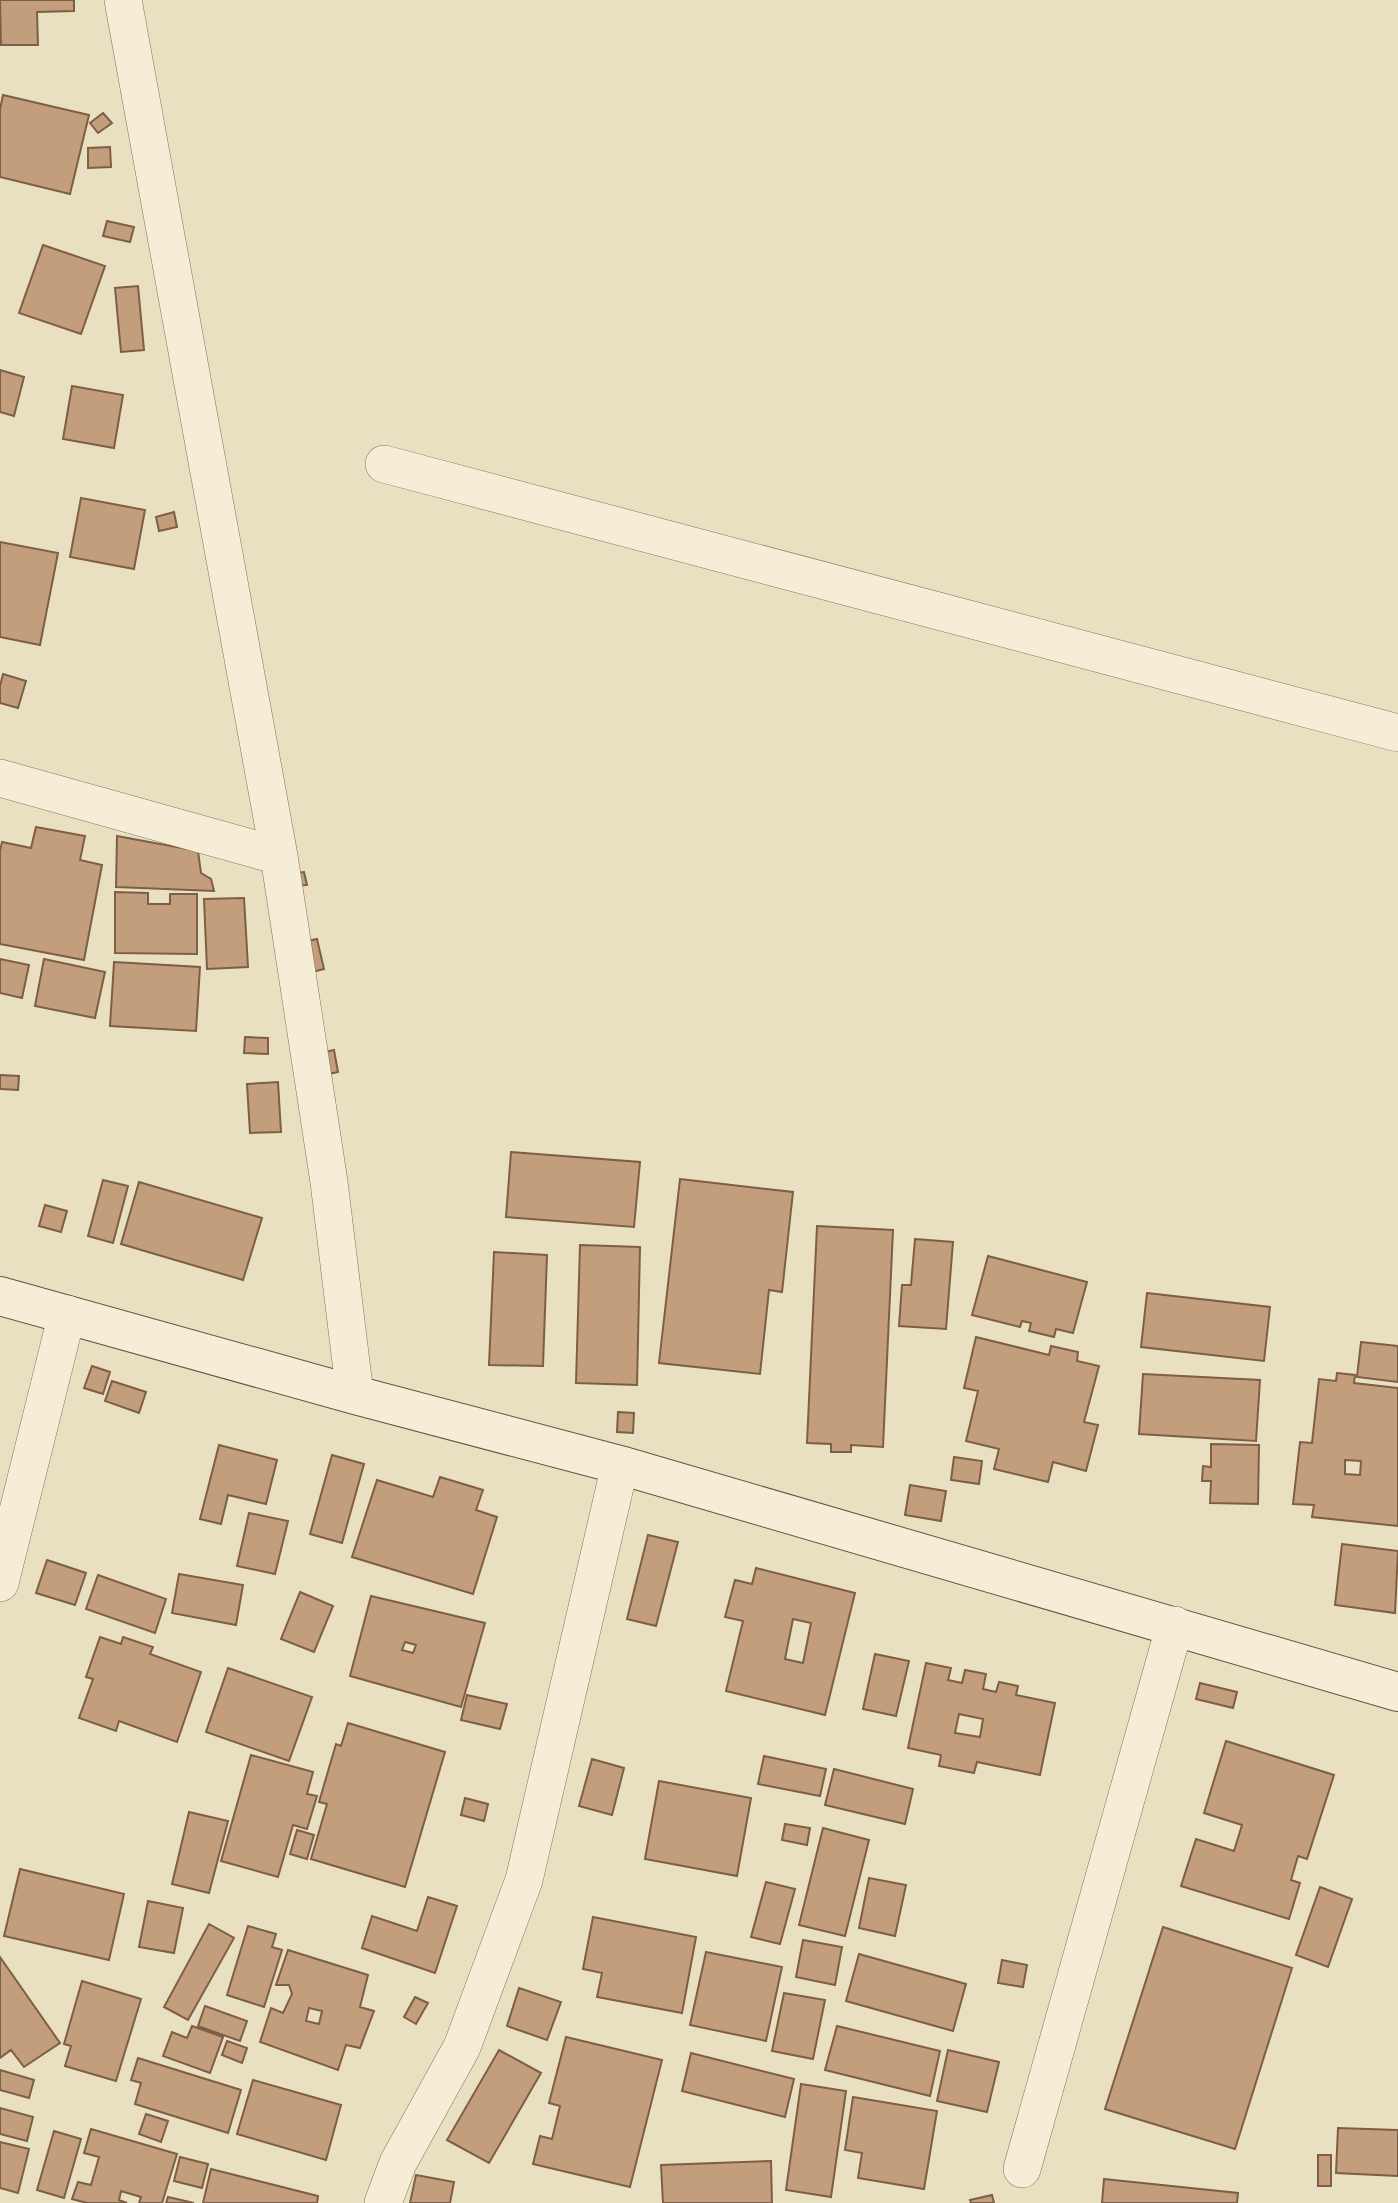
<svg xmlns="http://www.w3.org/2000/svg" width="1398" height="2203" font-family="Lora,serif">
	<rect width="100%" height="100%" fill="#e9e0c2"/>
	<!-- building -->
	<path fill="#c39e7c" stroke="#7e5e44" stroke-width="2" fill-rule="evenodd" d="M0 0H74V11L37 12 38 45H1Z
		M3 95 89 115 70 194 0 177V109Z
		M103 113 112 123 98 133 90 123Z
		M110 147 111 167 88 168V148Z
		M107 221 134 227 130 242 103 236Z
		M43 245 105 266 81 334 19 313Z
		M138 286 144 350 121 352 115 288Z
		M0 370 24 377 14 416 0 412Z
		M72 386 123 395 114 448 63 439Z
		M81 498 145 510 134 569 70 557Z
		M174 512 177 527 159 531 156 517Z
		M0 542 58 553 40 645 0 637Z
		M3 674 26 681 18 708 0 703V686Z
		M36 827 85 836 80 860 102 865 84 960 0 944V851L2 842 31 848Z
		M117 836 198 851 201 873 211 879 214 891 116 887Z
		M304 872 307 885 298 886 295 873Z
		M115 892 148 893V904H170V894H197V954L115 953Z
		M244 898 248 967 207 969 204 899Z
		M317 939 324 969 304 974 297 943Z
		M0 959 29 965 22 998 0 993Z
		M44 959 105 972 95 1018 35 1006Z
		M114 962 200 967 196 1031 110 1026Z
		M245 1037 268 1038V1054L244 1053Z
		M334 1050 338 1072 329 1074 325 1052Z
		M0 1075 19 1076 18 1090 0 1089Z
		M278 1082 281 1132 250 1133 247 1084Z
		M511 1152 640 1162 634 1227 506 1217Z
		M680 1179 793 1192 782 1292 769 1290 760 1374 659 1363Z
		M103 1180 128 1186 113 1243 88 1236Z
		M139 1182 262 1218 243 1280 121 1244Z
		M45 1205 67 1211 61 1232 39 1226Z
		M817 1226 893 1230 883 1447 851 1445V1452H831V1444L807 1443Z
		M915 1239 953 1242 946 1329 899 1326 902 1285H911Z
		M580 1245 640 1247 637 1385 576 1383Z
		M494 1252 547 1255 543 1366 489 1365Z
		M988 1256 1087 1282 1073 1333 1056 1329 1054 1337 1029 1331 1031 1323 1022 1321 1020 1327 972 1315Z
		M1147 1293 1270 1307 1264 1361 1141 1347Z
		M976 1337 1049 1355 1051 1346 1078 1352 1077 1361 1099 1366 1084 1422 1098 1425 1086 1471 1053 1462 1048 1482 994 1469 999 1449 966 1441 978 1391 964 1388Z
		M1361 1342 1398 1346V1382L1357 1377Z
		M92 1366 110 1372 103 1394 84 1388Z
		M1337 1373 1355 1375 1354 1383 1398 1388V1526L1312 1517 1314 1505 1293 1504 1300 1442 1312 1443 1319 1379 1336 1381ZM1345 1460 1361 1461 1360 1475 1345 1474Z
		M1143 1374 1260 1380 1256 1441 1139 1434Z
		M112 1381 146 1392 139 1413 105 1401Z
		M618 1412 634 1413 633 1433 617 1432Z
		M1211 1444 1259 1445 1258 1504 1210 1503 1211 1481H1202L1203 1466 1211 1467Z
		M219 1445 277 1460 266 1504 228 1495 221 1524 200 1519Z
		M332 1455 364 1464 342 1543 310 1534Z
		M954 1457 982 1461 979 1484 951 1480Z
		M440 1477 483 1490 476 1510 497 1517 473 1594 352 1557 377 1480 433 1497Z
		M910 1485 946 1491 941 1521 905 1515Z
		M249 1513 288 1521 275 1574 237 1566Z
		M648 1535 678 1542 656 1626 627 1619Z
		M1342 1544 1398 1551 1395 1613 1335 1605Z
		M47 1560 86 1573 75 1605 36 1593Z
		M756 1568 855 1593 825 1715 726 1691 743 1621 725 1617 735 1580 752 1584ZM793 1619 811 1623 803 1663 785 1659Z
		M179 1574 243 1585 236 1625 172 1613Z
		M98 1575 166 1599 155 1633 86 1609Z
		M300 1592 333 1606 314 1652 281 1639Z
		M371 1596 485 1623 461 1707 350 1676ZM405 1642 416 1645 413 1653 402 1650Z
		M100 1637 121 1644 123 1637 153 1647 150 1654 201 1672 177 1742 119 1721 116 1731 79 1718 93 1679 86 1677Z
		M875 1654 909 1661 896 1716 863 1709Z
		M926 1663 951 1668 948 1680 962 1683 965 1670 986 1674 983 1689 996 1692 999 1682 1018 1686 1016 1695 1055 1703 1040 1775 977 1762 974 1773 939 1766 941 1755 908 1748ZM959 1714 983 1719 980 1737 955 1733Z
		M228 1668 312 1697 289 1761 206 1732Z
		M1200 1683 1237 1692 1233 1708 1196 1699Z
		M467 1695 507 1704 500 1729 461 1720Z
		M348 1723 445 1752 405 1887 311 1859 327 1804 319 1802 336 1744 341 1746Z
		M1226 1741 1334 1775 1307 1859 1298 1856 1291 1880 1300 1883 1289 1919 1181 1886 1196 1839 1234 1851 1242 1825 1204 1813Z
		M251 1755 313 1772 307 1794 317 1796 307 1829 293 1825 278 1877 221 1861Z
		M764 1756 826 1769 820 1796 758 1784Z
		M592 1759 624 1768 612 1815 579 1806Z
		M834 1769 913 1789 905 1824 825 1805Z
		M659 1781 751 1798 737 1876 645 1859Z
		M465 1798 488 1804 484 1821 461 1815Z
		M189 1812 228 1821 209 1893 172 1884Z
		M785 1824 810 1828 807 1845 782 1840Z
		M823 1828 869 1840 845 1936 799 1925Z
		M297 1830 314 1835 307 1859 290 1854Z
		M20 1869 124 1894 109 1960 4 1936Z
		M869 1878 906 1885 895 1936 859 1928Z
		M766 1882 795 1889 780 1944 751 1937Z
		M1320 1887 1352 1899 1328 1967 1296 1955Z
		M428 1897 457 1906 435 1973 362 1948 372 1916 417 1931Z
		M148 1901 183 1908 174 1953 139 1947Z
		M593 1917 696 1937 682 2013 597 1997 602 1973 583 1969Z
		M209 1924 234 1938 188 2020 164 2007Z
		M248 1926 276 1934 272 1947 282 1950 264 2007 227 1995Z
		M1163 1927 1292 1968 1235 2149 1105 2109Z
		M803 1940 842 1947 835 1985 796 1977Z
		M288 1950 368 1975 360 2007 374 2011 360 2048 346 2045 338 2070 260 2042 271 2008 283 2013 292 1994 289 1985H276ZM309 2008 322 2011 319 2024 306 2021Z
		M706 1952 782 1967 766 2041 690 2025Z
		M859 1954 966 1984 953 2031 846 2001Z
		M0 1957 60 2043 24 2067 11 2050 0 2058Z
		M1002 1960 1027 1965 1023 1987 998 1983Z
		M82 1981 141 1999 116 2081 65 2066 71 2046 64 2044Z
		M519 1988 561 2002 547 2040 507 2026Z
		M784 1993 825 2000 813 2059 772 2051Z
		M415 1997 428 2003 416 2024 404 2017Z
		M205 2006 247 2021 240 2041 198 2026Z
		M192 2026 223 2037 210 2073 163 2056 172 2032 187 2038Z
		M837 2026 940 2051 930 2096 825 2070Z
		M566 2037 662 2060 630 2187 533 2164 540 2136 552 2139 560 2106 549 2103Z
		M227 2041 247 2048 242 2063 222 2055Z
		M499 2050 541 2073 489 2163 447 2140Z
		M948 2050 999 2062 987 2112 937 2101Z
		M691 2053 794 2079 785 2117 682 2091Z
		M138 2058 241 2090 228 2133 135 2104 141 2083 131 2080Z
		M0 2070 34 2080 29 2098 0 2090Z
		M253 2080 341 2105 326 2160 237 2134Z
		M801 2084 846 2091 831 2197 786 2190Z
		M853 2097 937 2111 924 2189 858 2178 862 2153 845 2150Z
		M0 2108 33 2117 27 2141 0 2134Z
		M146 2114 168 2121 161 2142 139 2134Z
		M1338 2128 1398 2130V2176L1336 2173Z
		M91 2129 177 2154 162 2203H139L141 2197 121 2191 119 2200 127 2203H87L72 2199 78 2182 91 2185 99 2157 84 2153Z
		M54 2131 81 2139 64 2198 37 2190Z
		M0 2142 29 2149 18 2193 0 2188Z
		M1318 2155H1331V2186H1318Z
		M180 2157 208 2164 202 2188 174 2181Z
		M771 2161 772 2203H663L661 2165Z
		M211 2169 318 2196 317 2203H203Z
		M416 2175 454 2182 450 2203H410Z
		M1104 2179 1238 2193 1237 2203H1102Z
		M992 2195 994 2203H971L970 2200Z
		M168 2197 194 2203H166Z"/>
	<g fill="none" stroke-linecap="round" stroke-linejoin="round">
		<defs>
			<path id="street" d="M123 0 279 856 329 1182 355 1395
				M384 464 1398 733
				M0 778 279 856
				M0 1583 67 1314
				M1022 2169 1175 1625
				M383 2203 398 2163 462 2047 524 1880 620 1465"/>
			<path id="secondary" d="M0 1296 355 1395 620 1465 1398 1692"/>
		</defs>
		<!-- street casing -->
		<use href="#street" stroke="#81725b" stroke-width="38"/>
		<!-- secondary casing -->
		<use href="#secondary" stroke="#63533f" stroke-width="40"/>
		<!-- street -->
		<use href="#street" stroke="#f5edd5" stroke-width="37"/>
		<!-- secondary -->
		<use href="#secondary" stroke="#f5edd5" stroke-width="38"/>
	</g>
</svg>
